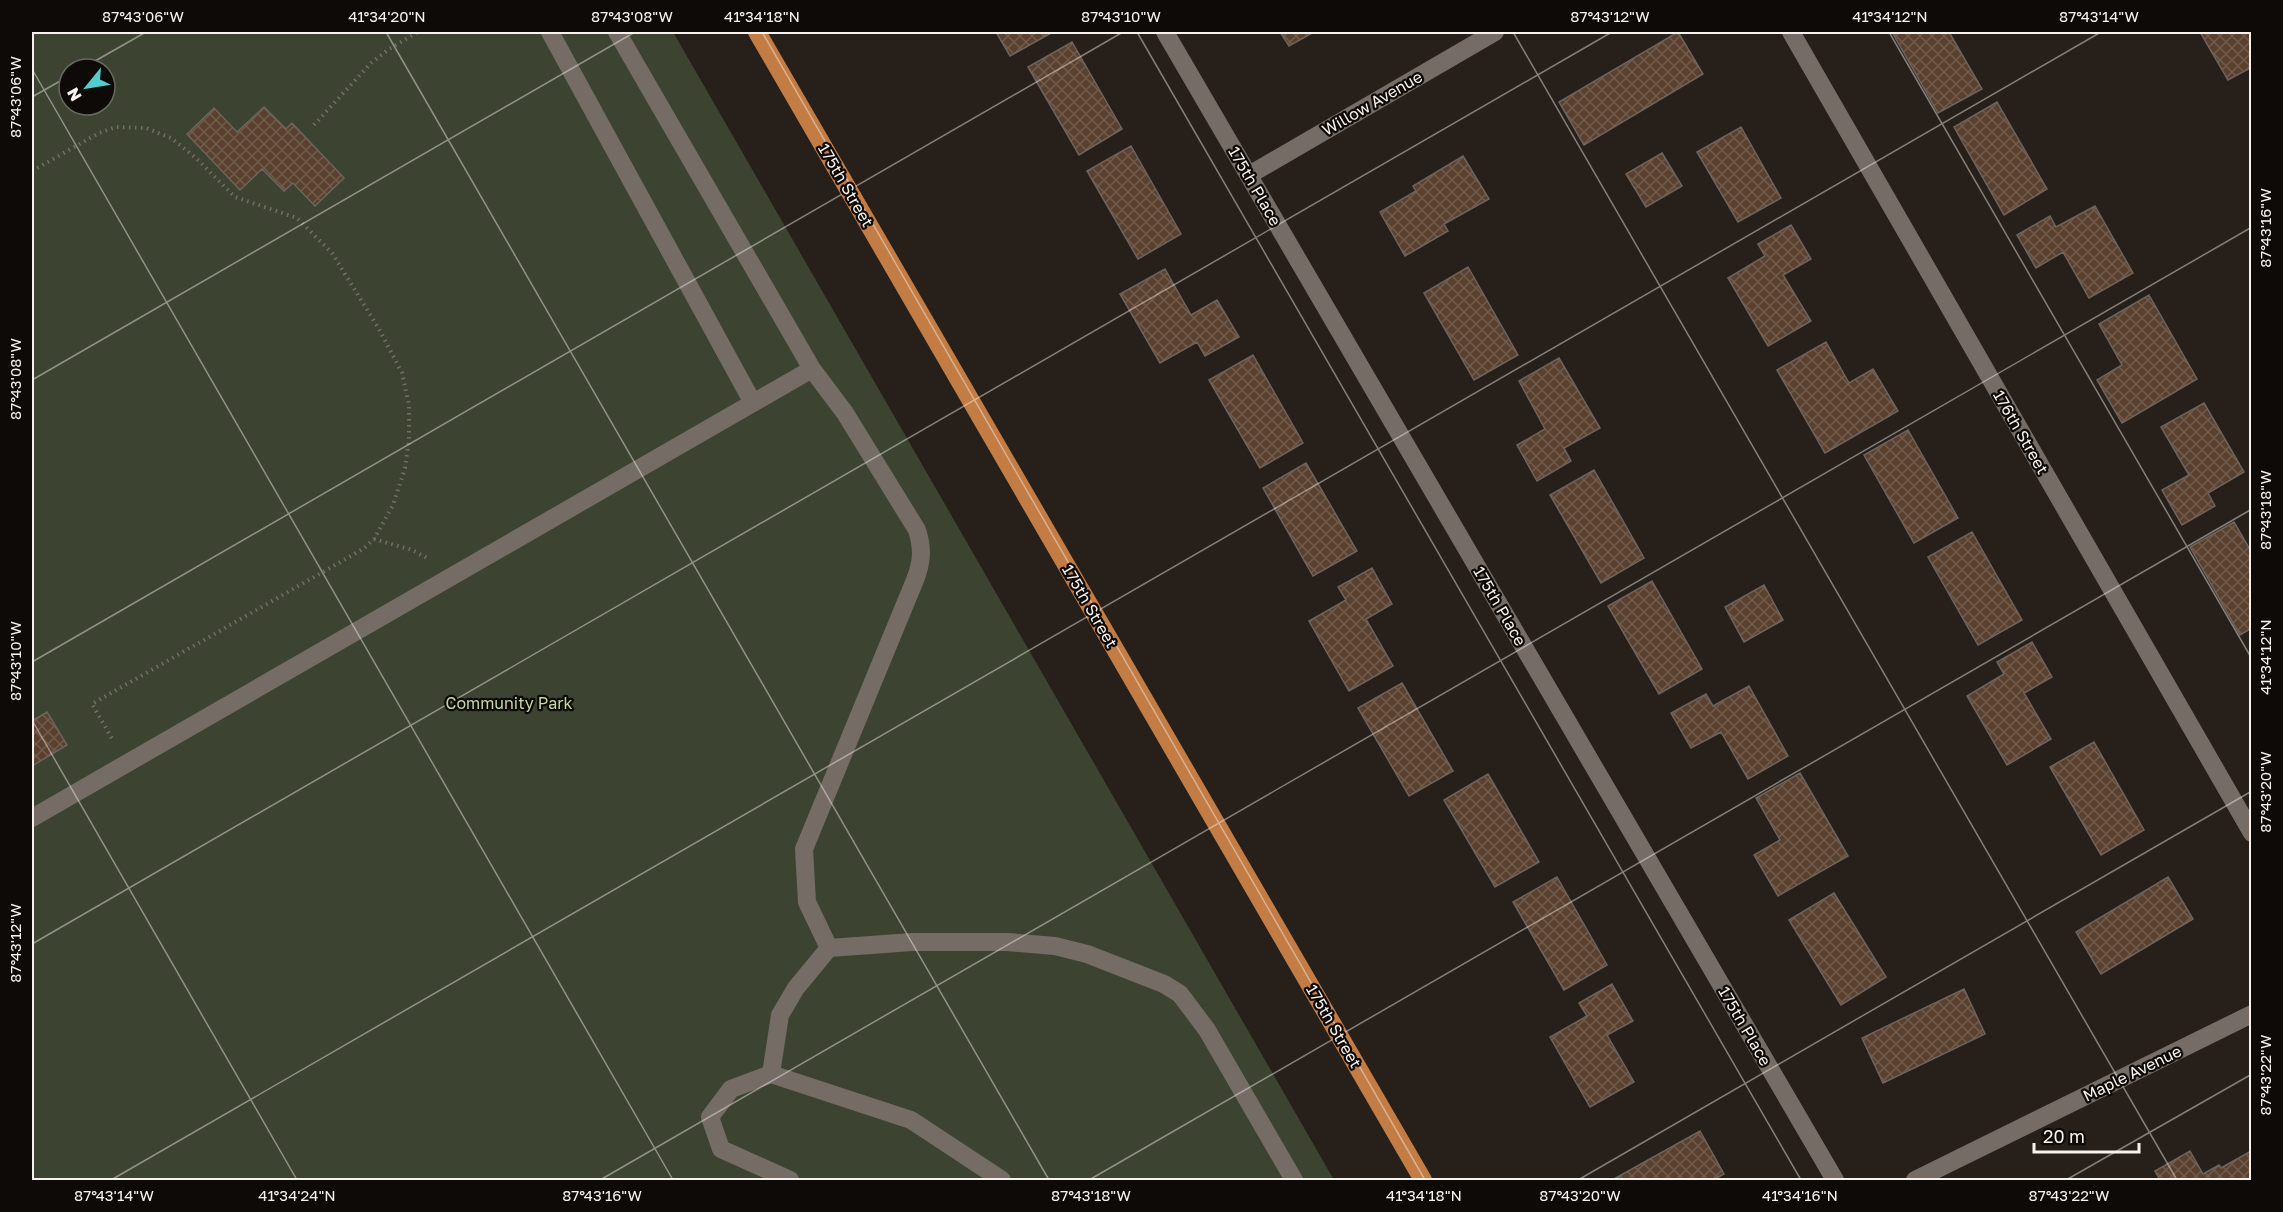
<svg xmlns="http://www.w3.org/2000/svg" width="2283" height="1212" font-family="'Golos Text',sans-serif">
	<defs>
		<pattern id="building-cross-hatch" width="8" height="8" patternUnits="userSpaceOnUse" patternTransform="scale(1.5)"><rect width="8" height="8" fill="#5a402e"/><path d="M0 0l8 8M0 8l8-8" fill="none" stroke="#725c4d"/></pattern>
	</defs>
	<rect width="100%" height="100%" fill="#27201a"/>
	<!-- park -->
	<path fill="#3c4431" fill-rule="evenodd" d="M32 32H673L1334 1180H32ZM69 69H105V105H69Z"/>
	<!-- building -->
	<path fill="url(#building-cross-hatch)" stroke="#6d645e" stroke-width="1.5" d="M996 32H1053L1010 56Z
		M1280 32H1314L1289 46Z
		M1678 32 1703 74 1584 145 1559 102Z
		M1892 32H1949L1982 89 1938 113Z
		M2200 32H2252V67L2228 80Z
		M1072 42 1122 129 1079 155 1028 67Z
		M1997 102 2047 189 2004 215 1954 127Z
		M264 107 286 129 292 123 344 178 315 206 293 183 284 191 262 169 240 190 187 134 214 108 237 132Z
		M1741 127 1781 198 1738 222 1697 152Z
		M1131 146 1181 234 1138 259 1087 171Z
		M1662 153 1682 186 1646 207 1626 174Z
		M1463 156 1489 199 1444 224 1448 231 1405 256 1380 212 1416 191 1413 186Z
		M2095 206 2133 273 2089 298 2063 252 2036 268 2017 235 2050 216 2056 227Z
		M1791 225 1811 259 1783 275 1811 321 1768 346 1728 278 1765 256 1758 244Z
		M1468 267 1518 355 1474 380 1424 293Z
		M1165 269 1191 315 1217 300 1239 337 1205 356 1197 342 1160 363 1120 294Z
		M2149 295 2197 379 2122 423 2097 380 2122 365 2099 324Z
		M1826 342 1849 383 1873 369 1898 411 1825 453 1777 370Z
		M1253 355 1303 443 1260 468 1209 380Z
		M1559 358 1600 428 1564 448 1571 461 1537 481 1517 445 1545 429 1519 381Z
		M2204 403 2244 472 2208 493 2215 506 2182 525 2162 490 2189 475 2161 427Z
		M1908 430 1958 518 1914 543 1864 455Z
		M1306 463 1357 551 1313 576 1263 488Z
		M1594 470 1644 558 1601 583 1550 495Z
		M2234 522 2252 553V628L2240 635 2190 547Z
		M1972 532 2022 620 1978 645 1928 557Z
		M1372 568 1392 604 1366 619 1393 666 1349 691 1309 621 1346 600 1338 587Z
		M1652 581 1702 669 1659 694 1608 606Z
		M1764 585 1783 620 1744 642 1725 607Z
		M2032 642 2052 677 2024 693 2051 739 2007 765 1967 696 2004 674 1997 662Z
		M1402 683 1453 771 1409 796 1358 708Z
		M1749 686 1788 756 1748 779 1721 732 1691 748 1671 713 1706 694 1713 706Z
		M47 712 67 745 32 766V721Z
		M2094 742 2144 830 2101 855 2050 767Z
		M1800 773 1848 856 1778 896 1754 855 1780 840 1756 798Z
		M1488 774 1539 862 1495 887 1444 800Z
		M1557 877 1607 965 1564 990 1513 902Z
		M2168 877 2193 919 2101 974 2076 932Z
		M1834 893 1886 977 1841 1005 1789 920Z
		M1612 984 1633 1021 1607 1035 1634 1082 1590 1107 1550 1037 1587 1016 1579 1003Z
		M1964 989 1985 1034 1883 1083 1862 1038Z
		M1700 1131 1724 1174 1713 1180H1612Z
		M2190 1151 2203 1174 2219 1165 2221 1168 2251 1151 2252 1180H2160L2155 1171Z"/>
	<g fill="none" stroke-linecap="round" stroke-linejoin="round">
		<!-- path -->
		<path stroke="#736d67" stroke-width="4" stroke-dasharray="1.5 4.5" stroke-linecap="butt" d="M314 125 371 63 389 49 418 32
			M32 171 99 133 116 127 146 128 171 138 196 158 235 197 297 218 332 253 379 329 402 373 409 405V439L405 468 393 505 374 539 363 549 92 704 114 742
			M374 539 412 550 429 559"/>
		<!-- minor -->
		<path stroke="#756c66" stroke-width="18" d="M550 32 753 403
			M617 32 812 369 845 413 917 530C923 549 922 562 915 580L804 849 807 902 829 948
			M1165 32 1835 1180
			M1791 32 2252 833
			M1249 175 1495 32
			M32 818 812 369
			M771 1074 780 1015 796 988 829 948 912 942H1008L1055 946 1087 954 1164 984 1180 994 1207 1030 1294 1180
			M790 1180 721 1149 710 1117 731 1089 771 1074 911 1120 1002 1180
			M1915 1180 2252 1014"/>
		<!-- major -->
		<path stroke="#c27c44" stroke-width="18" d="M757 32 1423 1180"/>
	</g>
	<!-- ticks -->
	<path fill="none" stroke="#f7f2ee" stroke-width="1.5" stroke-opacity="0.45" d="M386 32 1049 1180M762 32 1425 1180M1137 32 1801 1180M1513 32 2177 1180M1889 32 2252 659M32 69 673 1180M81 69 146 32M32 97 69 76M32 380 635 32M32 662 1123 32M32 720 297 1180M32 944 1612 32M111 1180 2101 32M600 1180 2252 227M1089 1180 2252 509M1578 1180 2252 791M2066 1180 2252 1074"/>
	<g text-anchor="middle" stroke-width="4.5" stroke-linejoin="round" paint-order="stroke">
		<!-- street labels -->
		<g font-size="16" fill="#f7f2ee" stroke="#0e0a08">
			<text transform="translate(1372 103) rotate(-30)" y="6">Willow Avenue</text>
			<text transform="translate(846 185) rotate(60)" y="6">175th Street</text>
			<text transform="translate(1255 186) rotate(60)" y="6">175th Place</text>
			<text transform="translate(2021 432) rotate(60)" y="6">176th Street</text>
			<text transform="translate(1090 606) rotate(60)" y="6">175th Street</text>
			<text transform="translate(1500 606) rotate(60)" y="6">175th Place</text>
			<text transform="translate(1334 1026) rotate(60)" y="6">175th Street</text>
			<text transform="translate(1745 1026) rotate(60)" y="6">175th Place</text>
			<text transform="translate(2132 1073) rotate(-26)" y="6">Maple Avenue</text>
		</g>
		<!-- park labels -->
		<g font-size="16" fill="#c3daa4" stroke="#0e0a08">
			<text x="509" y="709">Community Park</text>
		</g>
	</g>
	<!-- border -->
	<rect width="2283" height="1212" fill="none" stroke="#0e0a08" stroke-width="66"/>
	<!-- north arrow -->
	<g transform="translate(87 87) rotate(240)"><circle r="28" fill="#0e0a08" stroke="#6b6764" stroke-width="1.5"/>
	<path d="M0-4.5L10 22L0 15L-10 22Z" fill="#52cdcc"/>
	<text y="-9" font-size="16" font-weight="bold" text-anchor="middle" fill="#f7f2ee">N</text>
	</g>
	<!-- scale -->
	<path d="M2034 1143v9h105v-9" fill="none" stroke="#f7f2ee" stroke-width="3"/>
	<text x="2043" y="1143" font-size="18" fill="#f7f2ee" stroke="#0e0a08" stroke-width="4.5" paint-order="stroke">20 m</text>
	<rect x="33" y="33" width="2217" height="1146" fill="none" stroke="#f7f2ee" stroke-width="2"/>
	<g font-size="15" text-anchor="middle" fill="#f7f2ee">
		<text x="143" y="22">87°43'06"W</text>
		<text x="387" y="22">41°34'20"N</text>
		<text x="632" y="22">87°43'08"W</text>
		<text x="762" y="22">41°34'18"N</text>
		<text x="1121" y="22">87°43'10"W</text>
		<text x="1610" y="22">87°43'12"W</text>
		<text x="1890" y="22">41°34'12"N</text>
		<text x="2099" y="22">87°43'14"W</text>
		<text transform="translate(16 97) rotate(-90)" y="5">87°43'06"W</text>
		<text transform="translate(2266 228) rotate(-90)" y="5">87°43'16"W</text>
		<text transform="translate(16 379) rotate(-90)" y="5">87°43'08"W</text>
		<text transform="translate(2266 510) rotate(-90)" y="5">87°43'18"W</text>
		<text transform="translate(2266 657) rotate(-90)" y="5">41°34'12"N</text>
		<text transform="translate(16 661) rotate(-90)" y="5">87°43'10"W</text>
		<text transform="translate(2266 792) rotate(-90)" y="5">87°43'20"W</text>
		<text transform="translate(16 943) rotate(-90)" y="5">87°43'12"W</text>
		<text transform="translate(2266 1075) rotate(-90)" y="5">87°43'22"W</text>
		<text x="114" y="1201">87°43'14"W</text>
		<text x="297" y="1201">41°34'24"N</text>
		<text x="602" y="1201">87°43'16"W</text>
		<text x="1091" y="1201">87°43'18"W</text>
		<text x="1424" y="1201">41°34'18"N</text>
		<text x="1580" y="1201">87°43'20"W</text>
		<text x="1800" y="1201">41°34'16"N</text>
		<text x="2069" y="1201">87°43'22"W</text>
	</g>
</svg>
